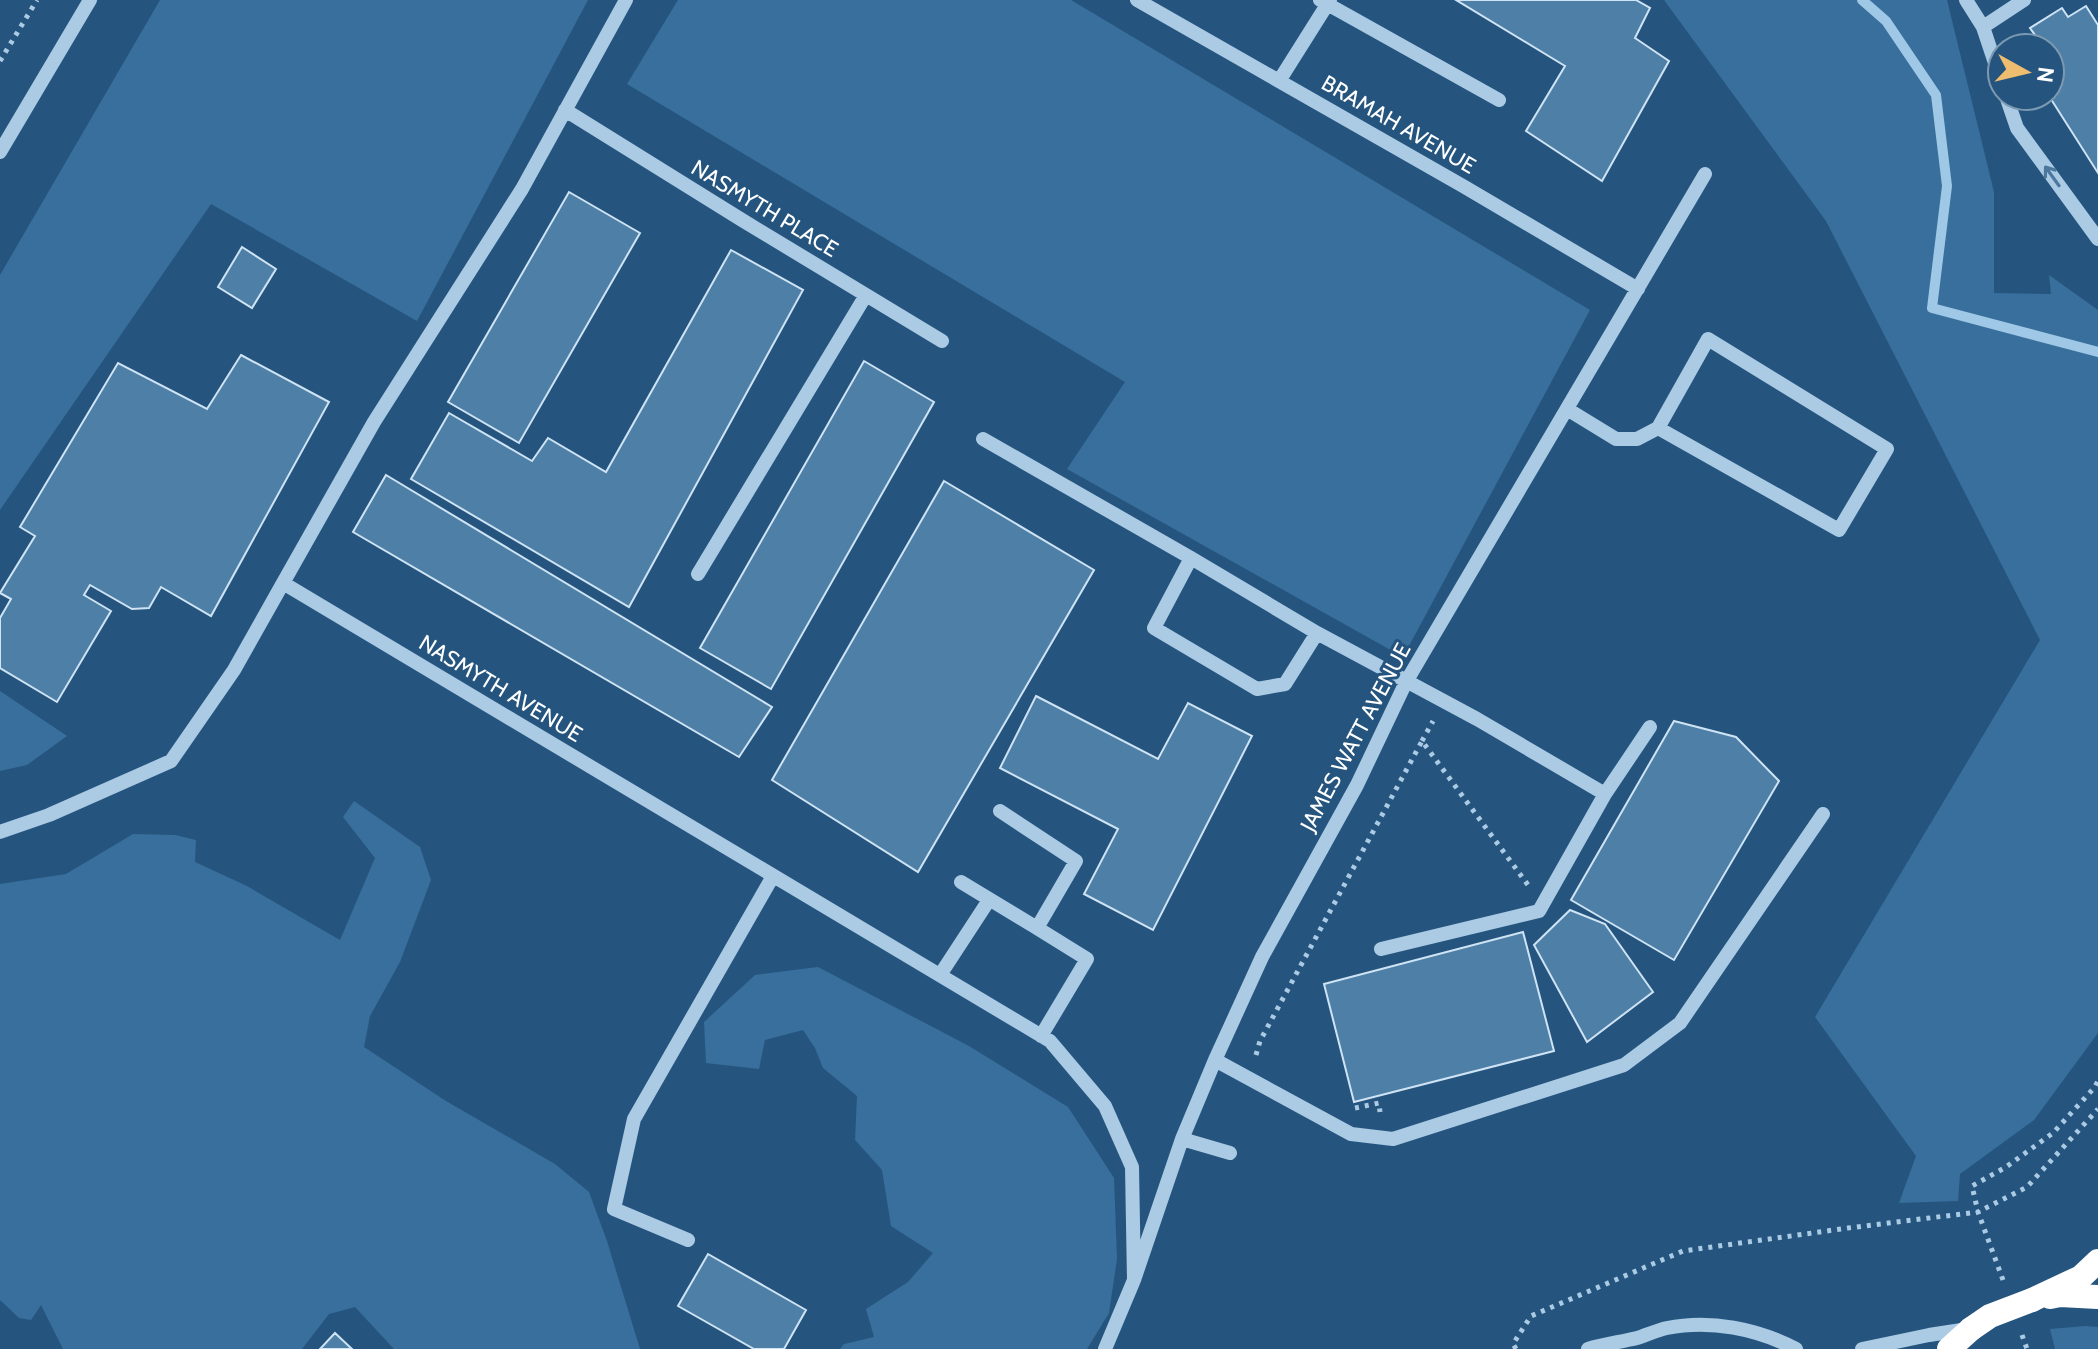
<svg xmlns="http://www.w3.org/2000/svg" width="2098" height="1349" font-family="Cabin,sans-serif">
	<rect width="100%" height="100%" fill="#25557e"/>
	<!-- green -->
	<path fill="#396f9c" d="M160 0H588L417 321 211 204 0 510V275Z
		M678 0H1071L1590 310 1403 657 1067 469 1125 382 627 84Z
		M1664 0H1947L1994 192V293L2051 294 2049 275 2098 310V1033L2034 1120 1960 1174 1958 1201 1899 1203 1916 1156 1815 1017 2040 640 1826 221Z
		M0 691 67 736 27 765 0 771Z
		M354 801 420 847 431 880 400 962 370 1016 364 1047 446 1101 555 1164 589 1192 607 1241 640 1349H394L355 1307 329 1314 302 1349H63L41 1305 31 1320 19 1318 0 1300V884L66 874 133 834 175 835 196 840 195 862 245 885 340 940 375 858 343 817Z
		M818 967 969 1046 1068 1107 1114 1178 1117 1259 1109 1313 1087 1349H840L844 1344 874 1337 866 1309 908 1282 933 1253 891 1226 882 1170 855 1140 857 1096 823 1068 815 1048 803 1030 765 1040 759 1069 706 1063 704 1022 755 975Z
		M2085 1326 2098 1327V1349H2055L2050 1329Z"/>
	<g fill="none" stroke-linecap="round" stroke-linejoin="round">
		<!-- stream -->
		<path stroke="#9fc7e6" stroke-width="10" d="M1862 0 1886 21 1936 95 1947 186 1932 308 2098 352"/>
	</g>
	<!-- building -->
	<path fill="#4e7fa7" stroke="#cee3f4" stroke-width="2" d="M1456 0H1636L1650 8 1635 38 1669 61 1602 181 1526 131 1565 66Z
		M2086 6 2098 25V173L2049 96 2050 48H2020L2037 38 2030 28 2062 8 2068 17Z
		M569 192 640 233 519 443 448 402Z
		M242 247 276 269 252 308 218 287Z
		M731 250 803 290 629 607 411 479 449 413 532 461 548 438 606 472Z
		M241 355 329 402 211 616 161 587 149 608 132 609 90 585 84 595 111 611 57 702 0 668V618L11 599 0 593 35 536 20 527 118 363 207 409Z
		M864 361 934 402 771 689 700 648Z
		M386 475 772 707 739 757 353 532Z
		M944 481 1094 570 918 872 772 780Z
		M1036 696 1158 759 1188 703 1252 736 1153 930 1084 894 1118 829 1000 768Z
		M1674 721 1736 737 1779 781 1674 960 1571 900Z
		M1570 910 1605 924 1653 992 1587 1042 1534 945Z
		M1523 932 1554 1051 1354 1102 1324 984Z
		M708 1254 806 1310 784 1349H754L678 1306Z
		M335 1333 352 1349H320Z"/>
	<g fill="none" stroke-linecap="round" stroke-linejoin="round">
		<!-- path -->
		<path stroke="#abcbe5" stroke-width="5" stroke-dasharray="4 6" stroke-linecap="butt" d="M0 61 37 0
			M1422 741 1433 721
			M1256 1055 1260 1041 1422 741 1528 885
			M1355 1108 1379 1103 1380 1112
			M2003 1280 1978 1212 1972 1186 2006 1167 2053 1133 2094 1088 2098 1081
			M2022 1335 2027 1349
			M1516 1349 1513 1344 1531 1316 1683 1251 1848 1228 1978 1212 2027 1187 2098 1109"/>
		<!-- minor -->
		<path stroke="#abcbe5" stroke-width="14" d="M626 0 522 189 374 422 283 583 1050 1041 1105 1106 1132 1167 1134 1280
			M1137 0 1463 186 1638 289
			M1320 0 1499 100
			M1966 0 1983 27 2002 84
			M1983 27 2024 0
			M1279 81 1330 0
			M2006 96 2017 128 2098 239
			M565 110 742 220 942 341
			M0 152 90 0
			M1567 409 1616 439H1637L1658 428 1839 530 1887 449 1708 339 1658 428
			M983 439 1191 558 1317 633 1477 719 1605 794 1650 727
			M1191 558 1154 628 1257 689 1285 684 1317 633
			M698 574 866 295
			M1000 811 1076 861 1037 928 1087 959 1041 1036
			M0 832 49 815 171 761 234 670 283 583
			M961 882 1037 928
			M1381 949 1539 911 1605 794
			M940 975 989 900
			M1215 1060 1351 1134 1393 1139 1624 1065 1680 1023 1823 814
			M1182 1139 1230 1153
			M688 1240 614 1209 634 1119 773 876
			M1105 1349 1134 1280 1182 1139 1215 1060 1262 957 1357 785 1406 682 1705 174
			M1588 1349C1604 1344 1621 1342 1637 1338 1647 1335 1657 1330 1667 1328 1710 1319 1758 1329 1796 1349
			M1862 1349 1929 1335 1968 1329"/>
		<!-- highway -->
		<path stroke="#fff" stroke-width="24" d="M2050 1297 2060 1295 2098 1297
			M2032 1300 2081 1277 2098 1261
			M1949 1349 1971 1329"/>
		<!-- highway-bridge -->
		<path stroke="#fff" stroke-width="24" d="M1971 1329 1990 1316 2032 1300"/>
	</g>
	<!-- one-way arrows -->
	<defs><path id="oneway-shaft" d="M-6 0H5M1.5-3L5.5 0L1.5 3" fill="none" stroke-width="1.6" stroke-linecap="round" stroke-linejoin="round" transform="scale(2)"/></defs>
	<use stroke="#4d789d" href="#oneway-shaft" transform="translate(2052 176) rotate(-126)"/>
	<g text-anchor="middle" stroke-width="6" stroke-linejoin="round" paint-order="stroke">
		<!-- street labels -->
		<g font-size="22" fill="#fff" stroke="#25557e">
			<text transform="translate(1399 124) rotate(30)" y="8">BRAMAH AVENUE</text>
			<text transform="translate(765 208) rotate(31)" y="8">NASMYTH PLACE</text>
			<text transform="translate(501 688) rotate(31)" y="8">NASMYTH AVENUE</text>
			<text transform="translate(1355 737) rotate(-62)" y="8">JAMES WATT AVENUE</text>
		</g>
	</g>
	<!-- north arrow -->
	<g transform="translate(2026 72) rotate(98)"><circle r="38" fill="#25557e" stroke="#7c99b2" stroke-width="2"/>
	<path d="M0-6L14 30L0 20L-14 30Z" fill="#efbd6f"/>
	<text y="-12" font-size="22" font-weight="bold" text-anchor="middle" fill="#ffffff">N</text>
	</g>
</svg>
